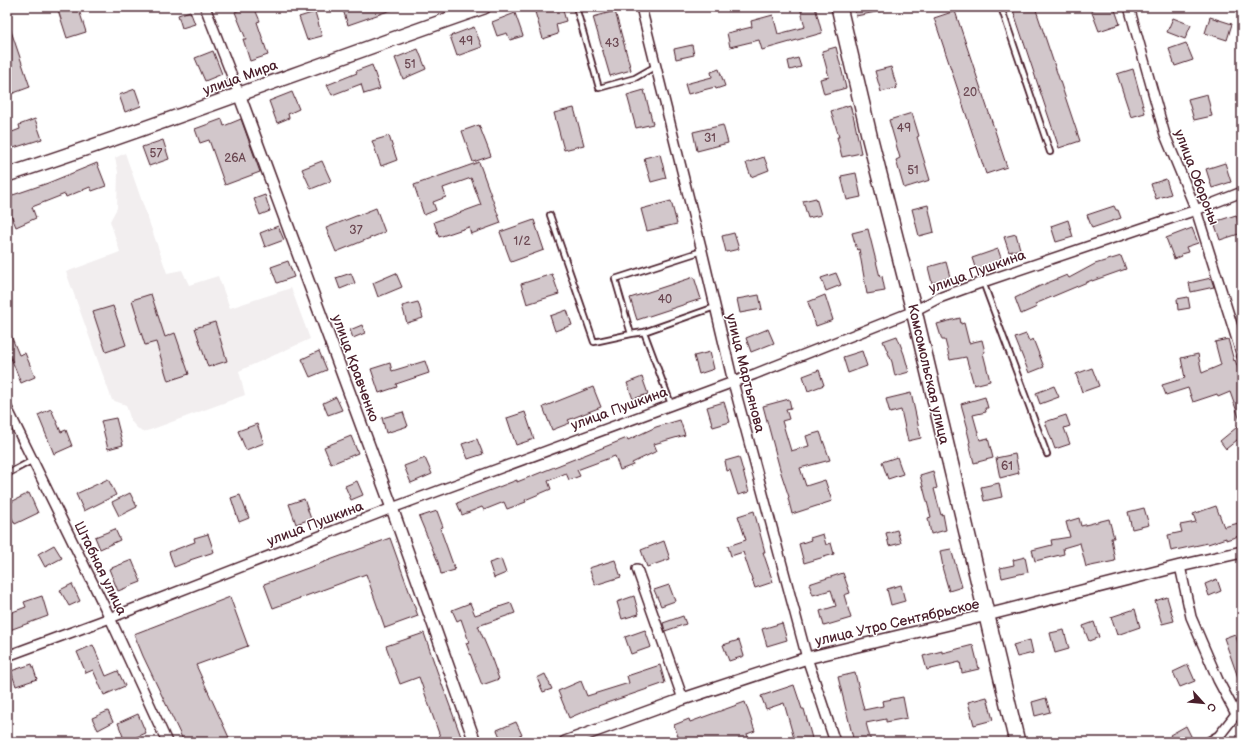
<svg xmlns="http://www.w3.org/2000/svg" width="1249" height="749" font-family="'Balsamiq Sans',sans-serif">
	<rect width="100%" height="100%" fill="#fff"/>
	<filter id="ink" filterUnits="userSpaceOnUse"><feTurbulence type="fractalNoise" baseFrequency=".025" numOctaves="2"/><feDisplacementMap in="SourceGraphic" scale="8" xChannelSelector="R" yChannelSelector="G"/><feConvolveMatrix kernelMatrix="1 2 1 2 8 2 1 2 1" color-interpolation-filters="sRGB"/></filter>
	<g filter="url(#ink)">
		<!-- built -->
		<path fill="#f2eeef" d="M125 153 167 273 182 270 189 285 218 276 230 308 291 288 310 339 239 371 245 395 150 430 142 432 136 427 131 421 126 405 112 400 66 272 120 252 110 221 117 208 118 172 115 158Z"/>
		<!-- building -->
		<path fill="#d2c7cb" stroke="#4a1f2b" d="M57 7H78L86 32 67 38Z
			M246 7H254L260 21 257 22 268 55 250 61 243 39H246L235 12Z
			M342 7H397V8L348 25Z
			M550 7H562L566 21 556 24 558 34 543 39 535 12Z
			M800 7H815L822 33 762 50 759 40 730 47 727 33 752 27 751 21 773 15 778 34 805 27Z
			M854 7H881V11L856 16Z
			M1012 7H1035L1080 141 1059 148Z
			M1101 7H1114L1120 24 1099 31 1091 10Z
			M190 11 195 24 182 28 178 15Z
			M615 11 631 70 610 76 593 17Z
			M955 11 1007 167 986 174 934 18Z
			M315 12 322 36 307 40 299 17Z
			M515 13 523 36 510 40 507 33 497 36 492 22Z
			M1210 17 1232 24 1227 40 1205 33Z
			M1173 18 1191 25 1185 39 1167 32Z
			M7 25H9L30 87 11 94 7 82Z
			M474 27 482 47 457 56 450 36Z
			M1186 43 1193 60 1175 66 1169 49Z
			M692 45 694 55 676 59 674 49Z
			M836 47 846 88 824 94 820 79 829 77 822 51Z
			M418 49 426 69 403 79 395 58Z
			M213 51 222 74 205 81 195 58Z
			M798 58 801 67 790 70 788 61Z
			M372 65 380 89 364 94 361 84 332 95 327 85 357 73 356 71Z
			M891 67 897 88 881 92 875 71Z
			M719 69 725 86 716 89 715 87 688 94 685 84 712 77 711 72Z
			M1133 69 1145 113 1131 117 1117 74Z
			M135 89 141 106 125 112 119 95Z
			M644 90 653 124 636 128 627 95Z
			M292 92 299 109 288 114 289 118 277 123 269 101Z
			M1207 94 1212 116 1194 120 1188 99Z
			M850 105 854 119 861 153 842 157 837 137H839L831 111Z
			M574 108 584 145 564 150 554 113Z
			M912 113 919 136 917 137 930 180 904 188 896 160 900 158 889 120Z
			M35 119 42 139 7 150V134L20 129 19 125Z
			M222 119 224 126 241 119 260 172 225 185 209 140 200 143 195 129Z
			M479 125 491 156 473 162 462 131Z
			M723 125 728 143 697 151 693 132Z
			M389 136 397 160 381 166 372 141Z
			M163 140 169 159 149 166 142 147Z
			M660 154 666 178 651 182 644 158Z
			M764 157 769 170 751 177 746 163Z
			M322 161 331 181 311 189 302 169Z
			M479 162 501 223 471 234 469 227 439 237 434 222 481 205 471 178 443 188 446 197 433 202 436 210 424 215 414 185Z
			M97 163 106 186 92 191 90 187 66 197 65 194 32 207 36 218 16 227 7 205V197L48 183Z
			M1225 163 1231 182 1212 188 1206 169Z
			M856 173 861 197 847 200 841 176Z
			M1166 179 1171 194 1156 199 1151 184Z
			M265 195 270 211 260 215 254 199Z
			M816 198 821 215 808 218 803 201Z
			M671 201 677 224 647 231 641 209Z
			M928 205 934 232 919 236 912 209Z
			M1114 206 1116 210H1118L1121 218 1092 228 1087 215Z
			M376 208 385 232 336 252 326 228Z
			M1236 215 1242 233 1220 240 1214 222Z
			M534 220 544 250 511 262 500 232Z
			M1068 220 1073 237 1056 242 1051 226Z
			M278 226 284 240 265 247 260 233Z
			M1192 228 1198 243 1186 247 1188 252 1181 254 1182 256 1174 259 1166 238Z
			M868 229 880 277 882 276 885 291 867 294 859 249 857 250 852 233Z
			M734 233 739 249 726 252 722 236Z
			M1016 234 1020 249 1009 252 1004 237Z
			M998 249 1002 261 976 270 972 258Z
			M1121 256 1126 269 1092 281V280L1035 304 1037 307 1021 314 1015 298 1040 286 1067 275 1069 278 1095 264Z
			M288 261 294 277 277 283 271 267Z
			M946 262 950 277 932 283 928 267Z
			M351 273 355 283 340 289 336 278Z
			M396 273 402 287 378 297 373 283Z
			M836 273 841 285 826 291 821 278Z
			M552 274 559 294 527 304 521 284Z
			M694 277 701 299 637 320 630 298Z
			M1211 278 1214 287 1191 292 1189 283Z
			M151 294 165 337 175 333 189 374 168 381 156 342 145 345 136 317 137 316 132 300Z
			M759 295 762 309 740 313 737 299Z
			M825 295 833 320 816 326 808 302Z
			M1188 297 1190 308 1178 310 1177 299Z
			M418 302 423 318 407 323 402 306Z
			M113 306 126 345 106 352 93 312Z
			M567 310 572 325 555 331 550 316Z
			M960 318 961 324 964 323 969 343 982 340 985 352 983 353 990 381 974 385 966 357 950 360 945 340H942L937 324Z
			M215 322 227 361 208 367 195 328Z
			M362 325 365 333 353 338 350 330Z
			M7 326 19 355 25 353 35 377 21 383 7 348Z
			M768 329 774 343 751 352 746 338Z
			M1026 334 1029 341 1033 339 1044 367 1029 373 1015 338Z
			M897 336 904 354 909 372 895 376 892 362 883 341Z
			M1228 339 1234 361 1235 360 1242 379 1241 423 1230 392 1218 397 1217 394 1193 402 1188 388 1166 395 1162 385 1185 378 1181 358 1198 354 1202 373 1221 365 1215 342Z
			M319 351 327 370 310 377 302 359Z
			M862 351 867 366 848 373 843 357Z
			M710 352 714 369 699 374 694 356Z
			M425 361 429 373 396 384 397 387 379 393 371 369 390 363 392 371Z
			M1092 368 1099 386 1082 392 1076 374Z
			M819 370 824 385 808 391 803 376Z
			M642 377 648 394 633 399 627 383Z
			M1054 386 1059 397 1040 404 1036 393Z
			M593 387 601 407 568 420 570 423 552 430 543 407Z
			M911 393 921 438 908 441 901 410 890 413 886 399Z
			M336 397 342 410 328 415 323 403Z
			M985 397 988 408H985L986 412 973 415 980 440 988 438 993 458 974 463 969 443 970 442 967 430 968 429 961 404Z
			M789 399 791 408 786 409 789 419 782 421 791 451 809 446 806 436 820 432 830 460 800 468 806 486 825 480 832 501 792 514 788 498 789 497 781 473 763 406Z
			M724 402 730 422 713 427 707 407Z
			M51 409 61 432 66 430 72 446 54 454 38 415Z
			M403 412 408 426 386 433 382 418Z
			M525 412 534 439 516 445 507 418Z
			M1066 415 1070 426 1064 428 1070 444 1055 449 1045 422Z
			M116 418 123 445 108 449 101 421Z
			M680 420 685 435 654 444 657 451 632 463 633 465 620 470 615 456 577 470 580 476 569 480 566 473 548 481 551 489 525 500 526 502 507 509 504 502 484 510 482 507 462 515 457 503 517 480V482L627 438 628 440 656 427Z
			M1242 423V436L1226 449 1220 441Z
			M257 424 264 443 246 450 238 431Z
			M351 436 358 453 331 464 324 447Z
			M477 439 483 454 468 459 462 444Z
			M1015 454 1019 473 1000 478 996 458Z
			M739 457 749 492 738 495 730 470 727 471 725 461Z
			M897 457 903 474 888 479 882 462Z
			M425 458 432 474 411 483 404 466Z
			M933 471 937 488 934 489 941 515 943 514 946 530 931 534 928 518 931 517 920 475Z
			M108 479 116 495 84 511 76 494Z
			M357 481 363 495 351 500 345 486Z
			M999 483 1002 497 984 501 981 487Z
			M29 493 38 513 15 524 7 508V504Z
			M130 493 137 507 119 516 112 502Z
			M240 495 249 518 239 522 231 498Z
			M304 499 311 519 296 524 289 504Z
			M1216 506 1224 527 1242 522V535L1226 540V538L1208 544V543L1171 551 1168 535 1182 532 1180 525 1196 522 1193 514Z
			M1144 508 1149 525 1132 529 1128 512Z
			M437 511 443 527 440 528 455 570 441 574 438 562 419 517Z
			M754 511 765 552H763L773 582 755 588 743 552 731 556 728 546 746 540 738 516Z
			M1079 518 1081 526 1109 519 1114 538H1111L1115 561 1086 567 1080 543 1063 548 1064 554 1035 561 1032 550 1052 545 1051 540 1070 537 1066 522Z
			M115 529 120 540 100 549 95 537Z
			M897 530 901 543 889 546 886 533Z
			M208 534 214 552 190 560V561L174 567 169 552 195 542 194 538Z
			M823 534 826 545 831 543 834 554 804 563 799 544 811 540 810 538Z
			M390 538 418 616 385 628 366 574 273 608 264 584Z
			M664 541 670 559 647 567 641 550Z
			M54 545 62 558 45 567 38 554Z
			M951 549 962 587 949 591 942 567H943L940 551Z
			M1025 557 1028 572 1002 578 1000 568 1014 565 1013 560Z
			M501 559 506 573 494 578 489 563Z
			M132 560 141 582 118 591 109 569Z
			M615 560 621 577 595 585 589 568Z
			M843 573 850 593 844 595 851 618 824 626 820 611 836 606 831 590 813 595 809 584Z
			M1217 579 1221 591 1209 596 1205 584Z
			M72 584 80 601 69 606 60 590Z
			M669 585 675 601 661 606 654 590Z
			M901 585 905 601 891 605 887 589Z
			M42 596 48 616 7 631V614L26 607 24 602Z
			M634 596 639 614 622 619 617 602Z
			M230 597 248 646 196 665 231 742H184L143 656 134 634Z
			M1167 597 1174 621 1162 624 1155 601Z
			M470 603 475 615 511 603 515 613 478 626 490 654 499 679 482 685 466 643 469 642 461 619 457 621 452 610Z
			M1135 609 1140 627 1117 635 1111 617Z
			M683 616 686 624 665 631 663 623Z
			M1094 622 1099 637 1089 641 1083 626Z
			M782 623 787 640 767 646 762 629Z
			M645 630 651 647 631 654 625 637Z
			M1064 630 1069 649 1055 653 1050 633Z
			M424 633 437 671 463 742H442L419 677 400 684 386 646Z
			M1235 634 1242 653V683H1240L1224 638Z
			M739 640 744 656 729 661 723 645Z
			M1030 640 1033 653 1017 657 1013 645Z
			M93 645 106 676 118 671 125 686 104 695 93 670 86 673 77 652Z
			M973 645 979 669 962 673 960 662 927 670 923 656 942 651V653Z
			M32 664 37 679 16 686 11 671Z
			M660 665 665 683 592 708 569 718 558 691 581 681 587 696 629 683 627 676Z
			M1188 665 1195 681 1180 687 1173 672Z
			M855 673 864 710 883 706 882 701 903 697 907 718 886 722V719L866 723 871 742H854L838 677Z
			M545 674 552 689 543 692 537 678Z
			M794 685 802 709H804L813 742H795L784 703 766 709 761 696Z
			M987 697 993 720 974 725 968 702Z
			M1046 698 1050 712 1035 716 1032 702Z
			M745 702 755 731 747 734 750 742H680L674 725 689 719 690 722Z
			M108 711 113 722 98 730 92 718Z
			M138 714 146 733 125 742 118 723Z
			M516 722 522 735 506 742H502L497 730Z
			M1186 726 1194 742H1174L1170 735Z"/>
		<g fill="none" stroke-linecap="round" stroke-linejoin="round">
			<defs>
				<path id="service" d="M576 7 599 88 635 78 656 66
					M942 7H943
					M1001 7 1050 152
					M550 215 594 342 631 334
					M702 251 615 279 631 334 644 332 715 307
					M983 282 1047 454
					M644 332 671 404
					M7 474 33 460"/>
				<path id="minor" d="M205 7 239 94
					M641 7 702 251 733 382 807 658 835 742
					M1129 7 1165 135 1196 210 1242 356
					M7 408 110 618 167 742
					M1180 566 1191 617 1218 680 1236 714
					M637 569 683 699
					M7 656 110 618 392 508 755 374 914 311 939 298 983 282 1196 210 1242 192
					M1209 742 1219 736 1236 714 1242 710"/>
				<path id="tertiary" d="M239 94 392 508 475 742
					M565 742 683 699 807 658 987 615 1180 566 1242 552"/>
				<path id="secondary" d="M7 175C167 123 324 62 484 7"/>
				<path id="primary" d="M839 7 870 139 914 311 1017 742"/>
			</defs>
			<!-- service casing -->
			<use href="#service" stroke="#4a1f2b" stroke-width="8"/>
			<!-- minor casing -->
			<use href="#minor" stroke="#4a1f2b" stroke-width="12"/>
			<!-- tertiary casing -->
			<use href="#tertiary" stroke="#4a1f2b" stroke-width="14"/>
			<!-- secondary casing -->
			<use href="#secondary" stroke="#4a1f2b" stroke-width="16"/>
			<!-- primary casing -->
			<use href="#primary" stroke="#4a1f2b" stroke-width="18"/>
			<!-- service -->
			<use href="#service" stroke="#fff" stroke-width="4.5"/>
			<!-- minor -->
			<use href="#minor" stroke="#fff" stroke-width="9"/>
			<!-- tertiary -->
			<use href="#tertiary" stroke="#fff" stroke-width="11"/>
			<!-- secondary -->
			<use href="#secondary" stroke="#fff" stroke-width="13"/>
			<!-- primary -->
			<use href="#primary" stroke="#fff" stroke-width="15"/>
		</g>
	</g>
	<g text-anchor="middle" stroke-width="3" stroke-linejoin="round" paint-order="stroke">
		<!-- number labels -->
		<g font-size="12" fill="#6c4953">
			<text x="466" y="45">49</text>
			<text x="612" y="47">43</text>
			<text x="410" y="68">51</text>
			<text x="970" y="96">20</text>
			<text x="904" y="132">49</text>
			<text x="710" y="142">31</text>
			<text x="156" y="157">57</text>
			<text x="235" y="162">26А</text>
			<text x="913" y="174">51</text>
			<text x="356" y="234">37</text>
			<text x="522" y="245">1/2</text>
			<text x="665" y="303">40</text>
			<text x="1007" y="470">61</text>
		</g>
		<!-- street labels -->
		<g font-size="14" fill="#4a1f2b" stroke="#fff">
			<text transform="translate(240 77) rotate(-20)" y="5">улица Мира</text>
			<text transform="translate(1197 177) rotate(69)" y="5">улица Обороны</text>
			<text transform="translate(977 271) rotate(-20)" y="5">улица Пушкина</text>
			<text transform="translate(356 368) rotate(70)" y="5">улица Кравченко</text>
			<text transform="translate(746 373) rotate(76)" y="5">улица Мартьянова</text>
			<text transform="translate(929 374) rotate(77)" y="5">Комсомольская улица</text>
			<text transform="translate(619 408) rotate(-20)" y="5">улица Пушкина</text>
			<text transform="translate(315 523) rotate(-21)" y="5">улица Пушкина</text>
			<text transform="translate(101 568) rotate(64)" y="5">Штабная улица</text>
			<text transform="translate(897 622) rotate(-13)" y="5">улица Утро Сентябрьское</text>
		</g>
	</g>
	<!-- margin -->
	<rect width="1249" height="749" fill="none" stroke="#fff" stroke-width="24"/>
	<rect x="12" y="12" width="1225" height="725" fill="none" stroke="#4a1f2b" stroke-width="1.5" filter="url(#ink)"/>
	<!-- north arrow -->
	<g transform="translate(1203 703) rotate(117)" stroke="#ffffff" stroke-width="3" paint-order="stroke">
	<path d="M0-3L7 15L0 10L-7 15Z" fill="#4a1f2b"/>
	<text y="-6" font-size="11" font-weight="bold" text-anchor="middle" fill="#4a1f2b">С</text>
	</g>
</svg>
